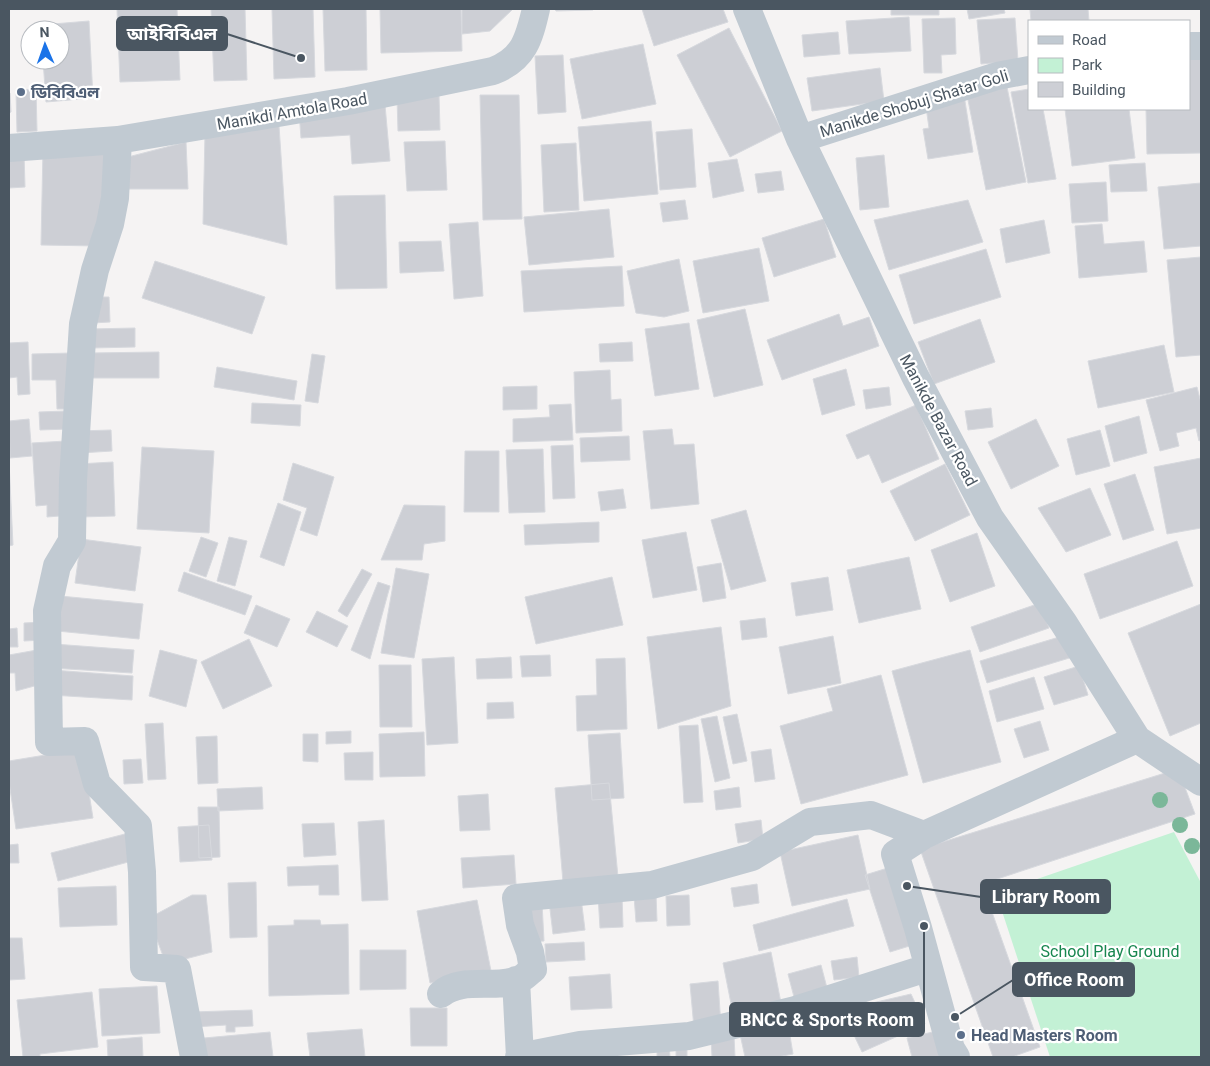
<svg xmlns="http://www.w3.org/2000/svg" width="1210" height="1066" font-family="Roboto,'Noto Sans Bengali',sans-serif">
	<rect width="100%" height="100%" fill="#f5f3f3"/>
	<!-- green -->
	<path fill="#c3f1d5" d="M1174 832 1201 883V1057H1050L996 893Z"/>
	<!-- building -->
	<path fill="#cdcfd5" stroke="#d7d9de" d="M117 9H177L180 80 120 82Z
		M211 9H245L247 80 214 81Z
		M272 9H313L315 77 274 79Z
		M323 9H366L367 70 325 71Z
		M380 9H461L462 51 381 53Z
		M462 9H513L490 31 462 34Z
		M555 9H593V10L556 11Z
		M642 9H723L728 22 654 46Z
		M891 9H939V15H891Z
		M967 9H1004L1005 13 969 19Z
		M1048 9H1088L1089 21H1031L1030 10Z
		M909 17 911 51 849 54 846 21Z
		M955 18 956 54 941 55 942 73H924L922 19Z
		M1015 18 1018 61 981 64 977 20Z
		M89 21 93 98 46 102 43 60H60V30H41V25Z
		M729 28 782 131 730 157 677 55Z
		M838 32 840 54 804 57 802 35Z
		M643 44 656 104 582 119 570 59Z
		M1189 50H1201V153L1147 154 1146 109H1189Z
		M563 55 566 112 538 114 535 56Z
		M880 68 884 101 812 111 807 78Z
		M1007 87 1026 182 986 190 967 95Z
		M36 89 37 131 17 132 16 90Z
		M1029 89V109H1043L1056 179 1028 183 1011 92Z
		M9 93H10L11 112 9 113Z
		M439 95 440 130 398 131 397 97Z
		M480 95H519L522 219 483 220Z
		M964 95 973 152 928 159 923 129 929 128 925 100Z
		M385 105 390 161 352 164 350 135 301 138 299 111Z
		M1065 109H1129L1135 158 1072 166Z
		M651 121 658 194 584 201 578 127Z
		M279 126 287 245 203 224 205 134Z
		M692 129 696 187 660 190 656 132Z
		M445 141 447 190 407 191 404 142Z
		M186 142 188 189H126L128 157Z
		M576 143 579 210 544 212 541 145Z
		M43 149 112 150 98 246 41 245Z
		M24 153 25 187 9 188V154Z
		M884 155 889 207 860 210 856 158Z
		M737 159 744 191 713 198 708 163Z
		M1145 163 1147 191 1111 192 1109 165Z
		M781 171 784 190 758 193 755 174Z
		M1106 182 1108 221 1072 223 1069 184Z
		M1201 183V246L1164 249 1158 187Z
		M385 195 387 288 336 289 334 196Z
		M685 200 688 219 663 222 660 203Z
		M968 200 983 242 889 270 874 220Z
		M609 209 614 257 529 265 524 217Z
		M824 219 836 257 774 277 762 238Z
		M1044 220 1050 253 1006 263 1000 229Z
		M478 222 483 296 454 299 449 224Z
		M1102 224 1104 244 1144 241 1147 272 1079 278 1075 226Z
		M441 241 444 271 400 273 399 242Z
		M759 248 769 301 703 313 693 261Z
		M986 249 1001 297 914 324 899 275Z
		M1201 257V355L1176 357 1167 260Z
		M679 259 689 311 664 317 636 313 627 271Z
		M155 261 265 297 252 334 142 298Z
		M622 266 624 306 524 312 521 271Z
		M91 297H109L110 322 92 323Z
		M745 309 763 385 714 397 697 320Z
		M839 314 843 326 869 317 879 346 782 380 767 340Z
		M980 319 995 362 934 384 918 342Z
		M689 323 699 389 655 396 645 329Z
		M135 328V347L91 348 90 329Z
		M28 342 30 394 18 395 17 377 9 378V343Z
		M632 342 633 361 600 362 599 344Z
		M1164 345 1174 392 1098 408 1088 361Z
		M159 352V378H91L90 353Z
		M72 353 74 409H57L56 380H32V354Z
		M312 354 325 356 318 403 305 401Z
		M217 367 297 381 294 400 214 387Z
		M846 369 855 405 822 415 813 379Z
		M610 370 611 400 621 399 622 431 576 433 574 372Z
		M537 386V409L503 410V387Z
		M889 387 891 405 866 409 863 390Z
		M1197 387 1201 403V440L1199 441 1196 428 1176 433 1179 446 1160 451 1146 400Z
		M252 403 301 405 300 426 251 423Z
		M571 404 573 440 513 442V419L550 417 549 405Z
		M916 405 939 459 882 483 869 454 857 459 846 435Z
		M991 408 993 427 968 430 965 411Z
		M67 411 68 429 40 430 39 412Z
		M1139 416 1147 453 1114 462 1105 426Z
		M29 419 32 456 10 458 9 421Z
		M1036 419 1059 466 1011 489 988 442Z
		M672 429 674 445 694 444 699 504 651 509 643 431Z
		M111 430 112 451 80 453 79 431Z
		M1100 430 1110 466 1076 475 1067 439Z
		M629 436 630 460 581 462 580 438Z
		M66 441 72 515 47 517V505L36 506 32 443Z
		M573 445 575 498 553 499 551 446Z
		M142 447 214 451 209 533 137 529Z
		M543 449 545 512 509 513 506 450Z
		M465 451H499V512H464Z
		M1201 458V528L1167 534 1154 467Z
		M9 461 13 545 9 546Z
		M113 462 115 516 80 517 78 464Z
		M293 463 334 477 317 536 300 530 307 508 283 500Z
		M945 464 970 515 915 541 890 491Z
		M1135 474 1154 530 1123 540 1104 484Z
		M1090 488 1111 535 1066 552 1038 508Z
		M623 489 626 508 601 511 598 492Z
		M278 503 301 512 284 566 260 557Z
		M404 505 445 506V541L424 544 422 560H381Z
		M746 510 766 581 731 590 711 520Z
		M599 522V542L525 545 524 525Z
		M686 532 697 590 653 598 642 540Z
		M977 533 995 586 950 602 931 550Z
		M201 537 218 543 206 577 189 571Z
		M229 537 247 541 235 586 217 581Z
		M81 539 141 547 135 591 75 583Z
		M1177 541 1193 586 1100 619 1084 574Z
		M909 557 921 609 859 623 847 570Z
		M721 563 726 598 703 602 697 567Z
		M396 568 429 574 414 658 381 653Z
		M362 569 372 574 347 617 338 611Z
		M184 572 252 596 245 615 178 591Z
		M612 577 623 625 536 644 525 597Z
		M828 577 833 610 796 616 791 583Z
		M378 582 390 586 370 659 351 650Z
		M60 596 143 604 139 639 57 631Z
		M1040 603 1049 628 980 652 971 627Z
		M1201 604V723L1170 736 1128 633Z
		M256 605 290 619 277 647 244 633Z
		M317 611 348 626 337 647 306 632Z
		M765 618 767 637 742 640 740 621Z
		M43 622 44 640 24 641V623Z
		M721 627 731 706 658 729 647 637Z
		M17 628 18 647H9V629Z
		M1069 634 1076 656 987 683 980 661Z
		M833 636 841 683 788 694 779 647Z
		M249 639 272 686 223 709 201 662Z
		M54 644 134 650 132 673 52 668Z
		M37 650 38 685 16 691 15 673H9V655Z
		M160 650 197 660 186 707 149 696Z
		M970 650 1001 762 923 783 892 671Z
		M550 655 551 676 522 677 520 656Z
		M454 657 458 743 427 745 422 659Z
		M511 657 512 678 477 679 476 659Z
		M625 658 627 729 577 731 576 696 597 695 596 659Z
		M379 665H411L412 727H380Z
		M1079 666 1088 695 1054 705 1044 677Z
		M52 670 133 676 132 700 51 695Z
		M881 675 908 775 801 804 780 726 833 711 827 689Z
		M1034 677 1044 709 997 722 989 691Z
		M513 702 514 718 487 719V703Z
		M737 714 747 761 733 764 723 717Z
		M717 716 730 778 715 782 701 719Z
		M1040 721 1049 750 1024 758 1014 729Z
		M163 723 166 779 148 780 145 724Z
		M698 725 703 802 684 803 679 726Z
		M351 731V743L326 744V732Z
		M424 732 425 776 380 777 379 734Z
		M620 733 624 798 592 800 588 735Z
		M303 734H318V762L303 761Z
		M217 736 218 783 198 784 196 737Z
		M82 749 93 818 16 829 9 782V761Z
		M771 749 775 779 755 782 751 752Z
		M373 752V780H345L344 753Z
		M141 759 143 783 124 784 123 760Z
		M1178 769 1195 814 982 884 1040 1047 1012 1057H993L920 849Z
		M609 783 618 877 563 882 555 788Z
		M262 787 263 809 218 811 217 789Z
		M739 787 741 807 716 810 714 791Z
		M488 794 490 830 460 831 458 796Z
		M198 807H219L220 857 199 858Z
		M384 820 388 900 362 901 358 822Z
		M761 820 763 839 738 843 735 824Z
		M334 823 336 855 304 857 302 824Z
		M209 825 212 860 180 862 178 827Z
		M125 834 132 861 58 881 51 853Z
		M858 835 870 889 792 906 780 852Z
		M18 844 19 863H9V845Z
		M514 855 516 884 463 888 461 858Z
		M338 865 339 895H319V885L288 886 287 867Z
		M891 867 916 944 890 952 865 875Z
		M256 882 257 937 230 938 228 883Z
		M757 884 759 903 734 907 731 888Z
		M116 886 117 925 60 927 58 888Z
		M622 894 623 927 600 928 598 895Z
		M656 894 657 921 636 922 634 896Z
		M192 895H206L212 952 166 964 149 918Z
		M689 895 690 925 667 926 666 896Z
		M581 898 585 930 553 934 549 901Z
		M847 899 854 926 759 951 753 925Z
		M477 900 491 971 430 983 417 911Z
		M542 903 544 941 529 942 527 904Z
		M294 920H320L321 925 348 924 349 994 269 996 268 926 294 925Z
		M9 938H22L25 979 9 980Z
		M584 942 585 960 546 962 545 944Z
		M360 950H406V989L360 990Z
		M771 952 782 1008 734 1019 723 963Z
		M857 957 859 977 834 980 831 961Z
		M821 965 827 988 794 997 788 974Z
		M610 974 612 1008 571 1010 569 977Z
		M718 981 721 1026 694 1028 690 984Z
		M157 986 160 1033 102 1036 99 989Z
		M92 992 98 1047 40 1054V1057H23L17 1000Z
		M911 994 925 1024 862 1052 842 1010Z
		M410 1008H447V1046H411Z
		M252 1010 253 1026 235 1027V1032H226V1025L194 1027 193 1012Z
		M788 1024 793 1054 777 1057H745L740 1034Z
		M362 1029 365 1057H310L307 1033Z
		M937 1031 943 1057H912L907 1038Z
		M270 1032 273 1057H206L204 1038Z
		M734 1036 735 1057H712L711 1037Z
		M142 1037 143 1057H108L107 1040Z
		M676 1044H687V1057H676Z
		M669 1045 670 1057H657V1046Z"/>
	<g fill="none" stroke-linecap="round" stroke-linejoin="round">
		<!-- minor -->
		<path stroke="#c1cad2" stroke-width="28" d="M747 9 800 139 916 378 990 518 1063 622 1137 739 1201 782
			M1189 46H1201
			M800 139 997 76 1029 70
			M118 140 115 198 110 224 95 270 83 324 73 480 72 541 57 566 47 611 49 742 85 741 97 784 138 826 142 872 144 967 177 969 194 1057
			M9 148 118 140 348 101 493 71C524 59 529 39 536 9
			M516 980 520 1057
			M441 994C463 976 495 990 520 979 525 977 529 972 533 969L530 952 520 925 516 898 652 885 752 857 810 822 871 815 924 835
			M519 1057 580 1045 689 1036 795 1010 927 968
			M956 1057 951 1049 918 928 895 854 924 835 1137 739"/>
	</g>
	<!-- trees -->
	<g fill="#7bb799">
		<circle cx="1160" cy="800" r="8"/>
		<circle cx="1180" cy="825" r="8"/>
		<circle cx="1192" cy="846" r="8"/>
	</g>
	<!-- markers -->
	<g fill="#5c6f8a" stroke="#fff" stroke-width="2">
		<circle cx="21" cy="92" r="5"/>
		<circle cx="961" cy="1035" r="5"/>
	</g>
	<g text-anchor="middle" stroke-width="4.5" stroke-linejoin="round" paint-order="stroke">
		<!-- service labels -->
		<g font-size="16" font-weight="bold" fill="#4e5e75" stroke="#fff" text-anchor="start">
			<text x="31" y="98">ডিবিবিএল</text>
			<text x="971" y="1041">Head Masters Room</text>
		</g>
		<!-- street labels -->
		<g font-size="16" fill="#4a5661" stroke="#fff">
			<text transform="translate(914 103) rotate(-17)" y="6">Manikde Shobuj Shatar Goli</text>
			<text transform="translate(292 111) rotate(-10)" y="6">Manikdi Amtola Road</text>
			<text transform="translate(939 420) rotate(62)" y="6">Manikde Bazar Road</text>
		</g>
		<!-- park labels -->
		<g font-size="16" fill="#17864f" stroke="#fff">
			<text x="1110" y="957">School Play Ground</text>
		</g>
	</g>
	<!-- callouts -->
	<path fill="none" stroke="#4a5661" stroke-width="2" d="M301 58L227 34M907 886L981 897M955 1017L1013 980M924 926L924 1020"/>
	<g fill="#4a5661" stroke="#fff" stroke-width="2">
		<circle cx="301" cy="58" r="5"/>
		<circle cx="907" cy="886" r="5"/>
		<circle cx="955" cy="1017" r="5"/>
		<circle cx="924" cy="926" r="5"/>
	</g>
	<g fill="#4a5661" stroke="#4a5661" stroke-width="2">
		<rect x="117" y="17" width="110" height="33" rx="5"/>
		<rect x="981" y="880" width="129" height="33" rx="5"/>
		<rect x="1013" y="963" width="121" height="33" rx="5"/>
		<rect x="730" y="1003" width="194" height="33" rx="5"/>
	</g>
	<g font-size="18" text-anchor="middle" font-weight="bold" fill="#fff">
		<text x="172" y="40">আইবিবিএল</text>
		<text x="1046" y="903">Library Room</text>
		<text x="1074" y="986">Office Room</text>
		<text x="827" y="1026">BNCC &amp; Sports Room</text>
	</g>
	<!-- border -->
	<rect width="1210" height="1066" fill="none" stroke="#4a5661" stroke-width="20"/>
	<!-- legend -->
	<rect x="1028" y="20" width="162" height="90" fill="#ffffff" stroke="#b7bbc0"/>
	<rect x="1038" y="36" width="25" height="8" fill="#c1cad2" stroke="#b7bbc0"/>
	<text x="1072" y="45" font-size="15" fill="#4a5661">Road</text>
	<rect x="1038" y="58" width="25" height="15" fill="#c3f1d5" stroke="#b7bbc0"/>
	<text x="1072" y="70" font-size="15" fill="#4a5661">Park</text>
	<rect x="1038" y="82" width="25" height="15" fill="#cdcfd5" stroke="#b7bbc0"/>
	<text x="1072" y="95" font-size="15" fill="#4a5661">Building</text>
	<!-- north arrow -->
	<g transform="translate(45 45) rotate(358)"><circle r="24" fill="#ffffff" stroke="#b7bbc0"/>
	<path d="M0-4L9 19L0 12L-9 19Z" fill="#1a73e8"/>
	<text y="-8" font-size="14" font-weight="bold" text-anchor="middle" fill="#4a5661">N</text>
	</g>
</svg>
